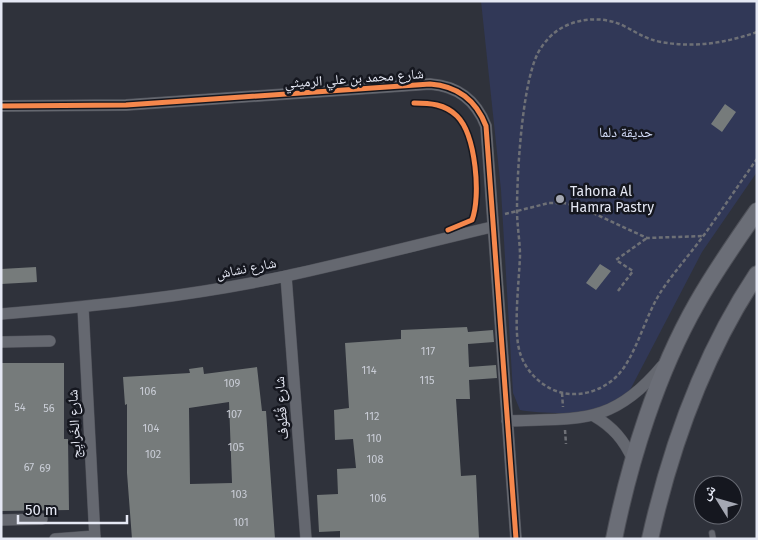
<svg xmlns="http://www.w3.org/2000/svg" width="758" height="540" font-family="'Fira Sans','Noto Naskh Arabic',sans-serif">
	<rect width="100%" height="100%" fill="#2f323b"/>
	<!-- green -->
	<path fill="#313857" d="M481 1H757V172L702 252 630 390C626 395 621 401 616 404 596 416 543 414 520 410L513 393 501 190Z"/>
	<!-- building -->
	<path fill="#767b7b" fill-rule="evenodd" d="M725 104 736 112 722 132 711 124Z
		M600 264 611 271 596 290 586 283Z
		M36 267 37 282 1 284V269Z
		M467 327 468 332 493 330 494 342 468 344 469 367 496 365 497 378 469 380 470 399H456L461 476 476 475 479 539H340V531L319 532 317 495 338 494 337 469 356 468 353 439 335 440 334 410 349 408 345 343 401 339V330Z
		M1 363H64V439H68L69 510 1 511Z
		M203 367 204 374 257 367 262 411H266L275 539H132L127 473V404L125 405 123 377 190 373 189 369ZM229 402 232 483 190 484 189 408Z"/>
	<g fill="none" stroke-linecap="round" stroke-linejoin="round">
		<defs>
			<path id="service" d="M712 533 713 539"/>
			<path id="minor" d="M1 106 126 105 430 84C458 86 476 100 486 126L516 539
				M286 276 306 539
				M83 307 95 539
				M1 314C97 306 192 296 286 276 355 261 424 243 492 227
				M1 342 50 341
				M594 416C613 427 624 440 633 460
				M507 421C579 418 612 426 662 366
				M1 520 42 519
				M55 539 95 536"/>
			<path id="secondary" d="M614 539C630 460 657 373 697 303 715 271 736 241 757 211
				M650 539C671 445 703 355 757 274"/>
		</defs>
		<!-- service casing -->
		<use href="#service" stroke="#4e5058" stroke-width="7"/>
		<!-- minor casing -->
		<use href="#minor" stroke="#4e5058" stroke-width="12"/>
		<!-- secondary casing -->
		<use href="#secondary" stroke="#4e5058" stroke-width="18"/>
		<!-- path -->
		<path stroke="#6e7076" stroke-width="2.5" stroke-dasharray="4 2.5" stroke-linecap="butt" d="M757 32C726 43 694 48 661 42 645 39 638 33 624 26 602 15 573 18 554 33 548 38 540 48 537 55 522 87 517 173 517 210 517 226 520 241 520 256 519 282 513 331 520 353 527 375 548 393 571 394 588 395 605 388 617 376 636 357 645 315 662 290 675 271 690 254 704 235 722 210 739 184 757 159
			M505 214 549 203H564L580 207 647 238 703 236
			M618 291 633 271 616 260 647 238
			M562 393 563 407
			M565 430 566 444"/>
		<!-- service -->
		<use href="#service" stroke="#656870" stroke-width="5.5"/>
		<!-- minor -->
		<use href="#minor" stroke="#656870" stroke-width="11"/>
		<!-- secondary -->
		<use href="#secondary" stroke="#6b6e77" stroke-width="16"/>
		<defs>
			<path id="cycleway" d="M414 103C430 103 445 104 457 116 476 135 481 197 472 220L448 230
				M1 106 126 105 430 84C458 86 476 100 486 126L516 539"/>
		</defs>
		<!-- cycleway casing -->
		<use href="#cycleway" stroke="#15171f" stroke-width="8"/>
		<!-- cycleway -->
		<use href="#cycleway" stroke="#f5874c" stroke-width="5"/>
	</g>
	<!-- markers -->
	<circle fill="#a5a8b3" stroke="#15171f" stroke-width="2" cx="560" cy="199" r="5"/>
	<g text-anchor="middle" stroke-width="5" stroke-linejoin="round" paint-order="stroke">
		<!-- number labels -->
		<g font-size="11" fill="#c9cdd6">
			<text x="428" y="355">117</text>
			<text x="369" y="374">114</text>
			<text x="427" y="384">115</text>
			<text x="232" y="387">109</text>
			<text x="148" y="395">106</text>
			<text x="20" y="411">54</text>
			<text x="49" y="412">56</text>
			<text x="234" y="418">107</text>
			<text x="372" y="420">112</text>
			<text x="151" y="432">104</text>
			<text x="374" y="442">110</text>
			<text x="236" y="451">105</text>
			<text x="153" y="458">102</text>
			<text x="375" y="463">108</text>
			<text x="29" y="471">67</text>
			<text x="45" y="472">69</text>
			<text x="239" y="498">103</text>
			<text x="378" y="502">106</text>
			<text x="241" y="526">101</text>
		</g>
		<!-- street labels -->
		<g font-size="14" fill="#e5e8f4" stroke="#15171f">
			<text transform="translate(354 78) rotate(-4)" y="5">شارع محمد بن علي الرميثي</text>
			<text transform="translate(246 268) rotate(-11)" y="5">شارع نشاش</text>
			<text transform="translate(281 408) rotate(-94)" y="5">شارع قُطُوف</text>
			<text transform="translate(74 424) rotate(-93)" y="5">شارع الخَرايِج</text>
		</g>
		<!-- park labels -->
		<g font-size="14" fill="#d6dffb" stroke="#15171f">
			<text x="626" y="137">حديقة دلما</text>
		</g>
		<!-- poi labels -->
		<g font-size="14" fill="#e5e8f4" stroke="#15171f" text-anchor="start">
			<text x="570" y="196">Tahona Al<tspan x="570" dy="16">Hamra Pastry</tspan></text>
		</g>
	</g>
	<!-- border -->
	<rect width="758" height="540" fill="none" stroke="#e5e8f4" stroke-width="5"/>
	<!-- north arrow -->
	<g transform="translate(718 500) rotate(307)"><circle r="24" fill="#15171f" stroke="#686b74"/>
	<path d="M0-4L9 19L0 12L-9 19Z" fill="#a5a8b3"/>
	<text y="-8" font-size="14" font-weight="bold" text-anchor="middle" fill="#e5e8f4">ش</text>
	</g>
	<!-- scale -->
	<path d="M18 515v8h109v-8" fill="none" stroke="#e5e8f4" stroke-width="2.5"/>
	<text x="25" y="515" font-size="15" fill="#e5e8f4" stroke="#15171f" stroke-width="4" paint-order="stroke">50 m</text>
</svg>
